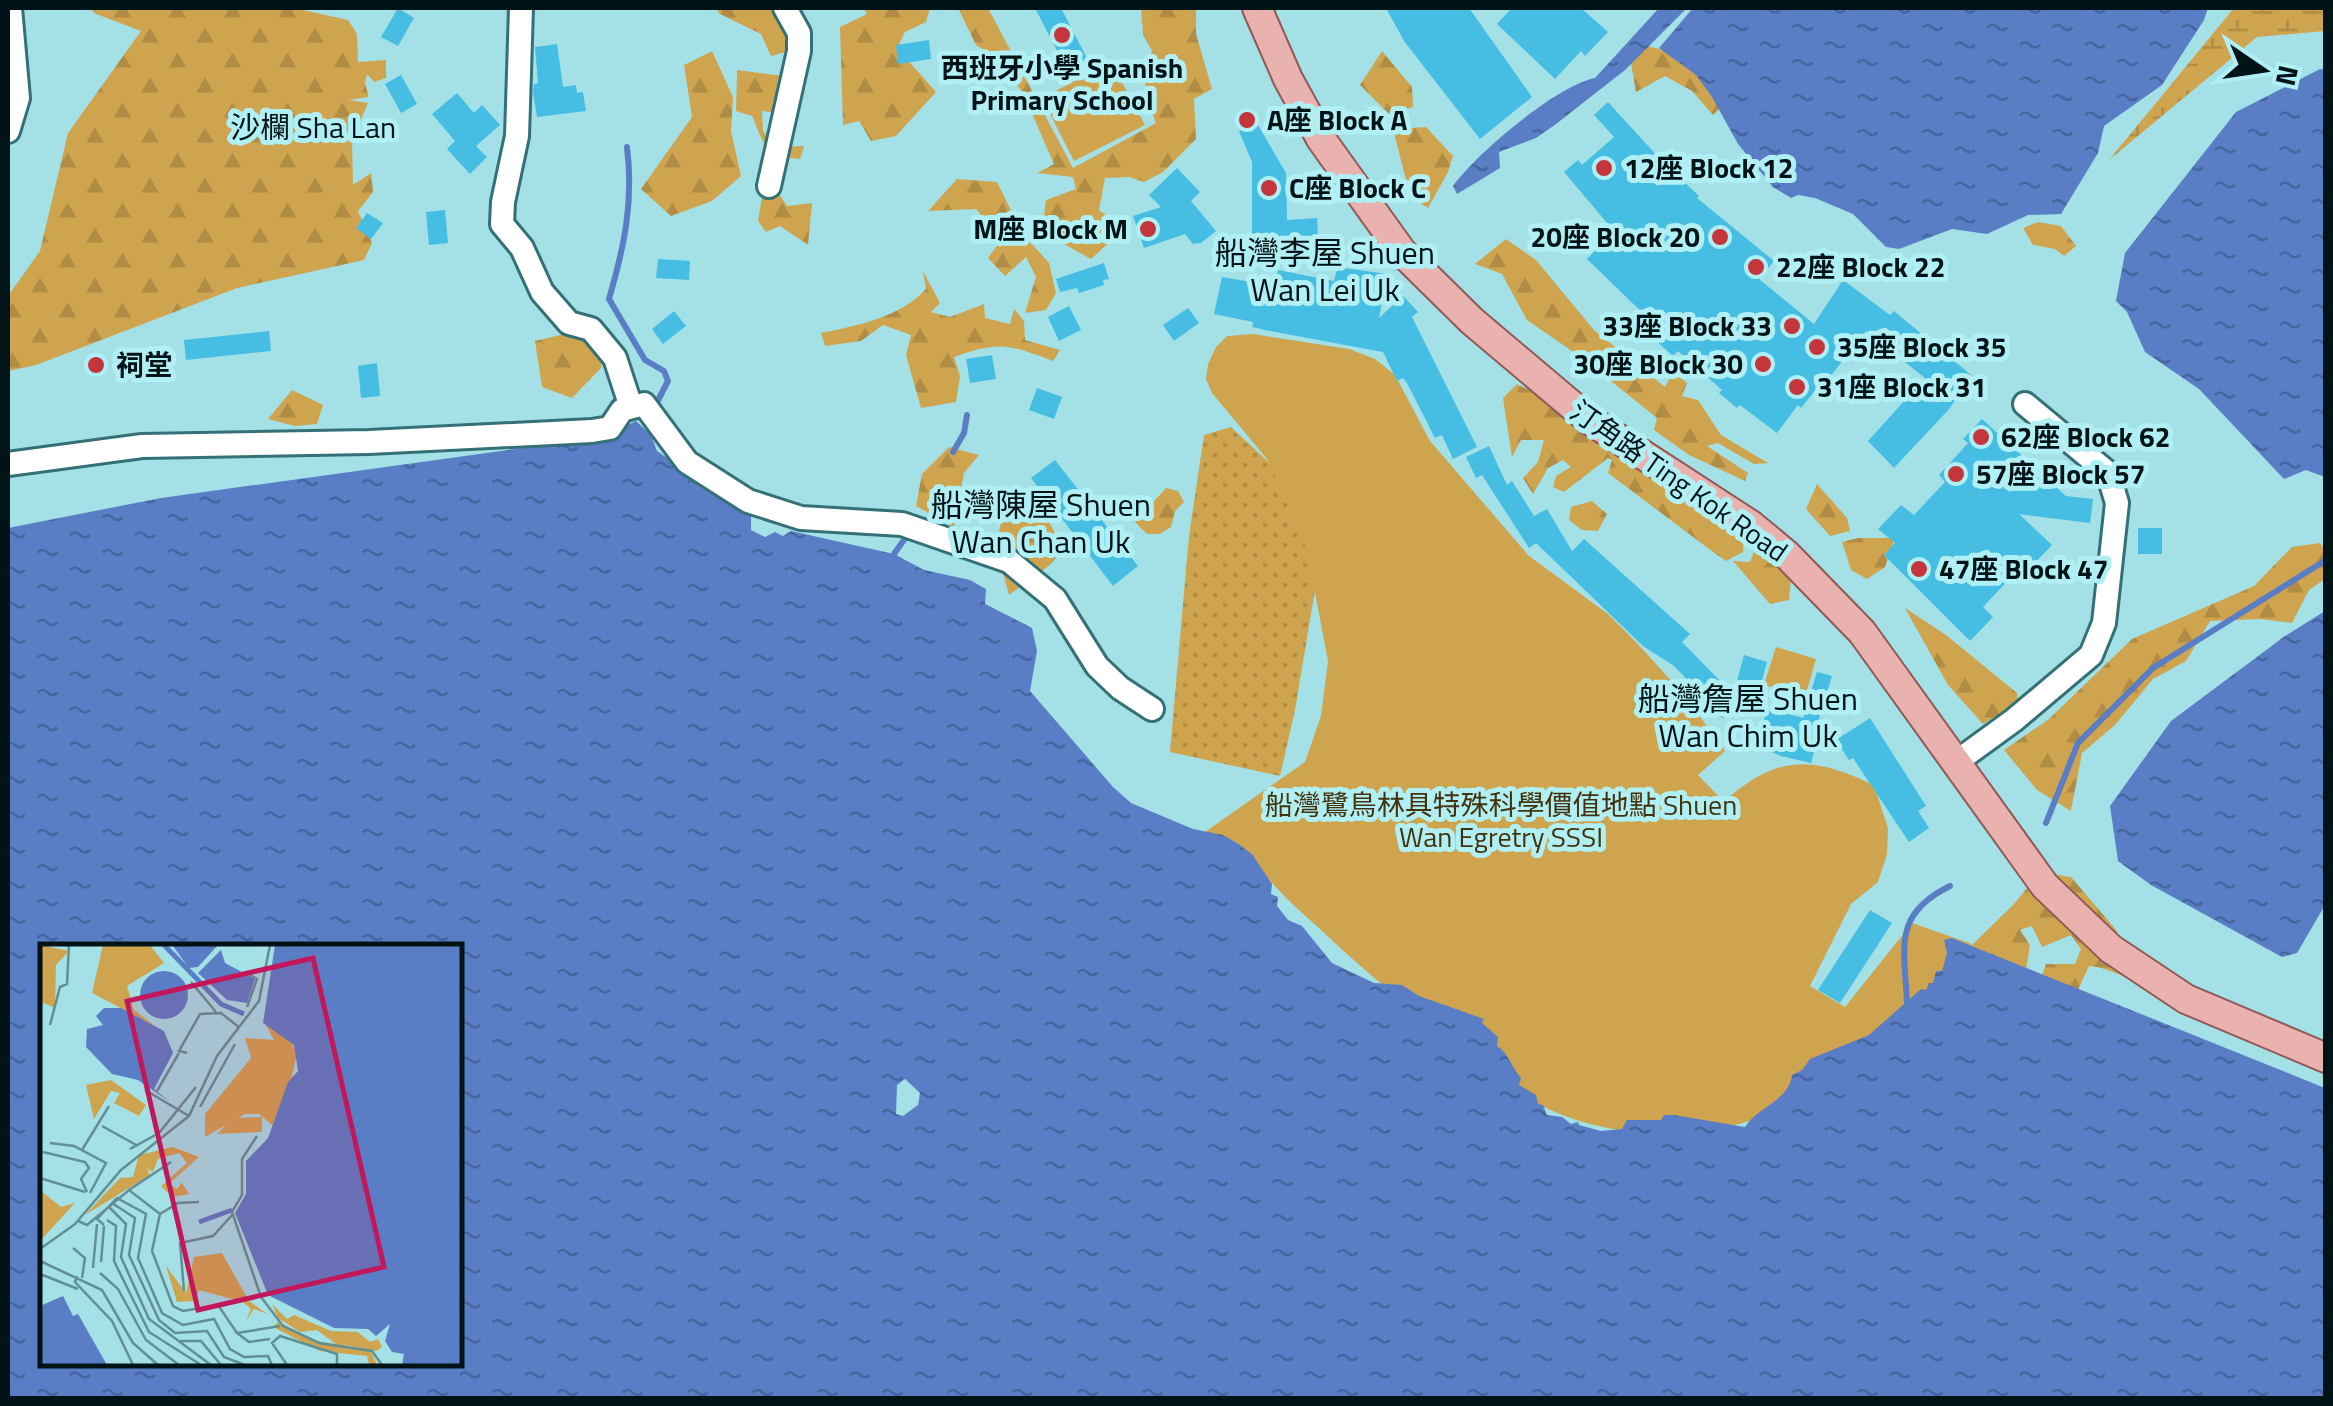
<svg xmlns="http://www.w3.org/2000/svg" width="2333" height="1406" font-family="'Titillium Web','Noto Sans TC',sans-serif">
	<defs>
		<pattern id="grass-dots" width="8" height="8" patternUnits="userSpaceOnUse" patternTransform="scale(2.5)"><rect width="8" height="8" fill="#cfa44f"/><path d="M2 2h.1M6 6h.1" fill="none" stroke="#b08c44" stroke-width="1.8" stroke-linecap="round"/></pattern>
		<pattern id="forest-firs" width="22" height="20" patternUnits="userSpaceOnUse" patternTransform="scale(2.5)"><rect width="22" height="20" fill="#cfa44f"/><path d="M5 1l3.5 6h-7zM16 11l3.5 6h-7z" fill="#b08c44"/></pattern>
		<pattern id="wetland-marsh" width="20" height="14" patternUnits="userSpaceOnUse" patternTransform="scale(2.5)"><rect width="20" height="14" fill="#cfa44f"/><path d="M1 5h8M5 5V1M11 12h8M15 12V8" fill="none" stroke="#b08c44"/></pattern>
		<pattern id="water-ripples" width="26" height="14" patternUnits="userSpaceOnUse" patternTransform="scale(2.5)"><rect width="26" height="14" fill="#597ec5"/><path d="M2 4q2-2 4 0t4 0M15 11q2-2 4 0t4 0" fill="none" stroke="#47669f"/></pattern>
	</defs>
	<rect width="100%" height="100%" fill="#a3e1e7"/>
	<!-- grass -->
	<path fill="url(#grass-dots)" d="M1231 427 1293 485 1319 566 1295 710 1280 776 1170 752 1189 536 1204 435Z"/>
	<!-- forest -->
	<path fill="url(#forest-firs)" d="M89 8H294L348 20 357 34 358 62 386 60V78L374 82 367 74 365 83 369 97 349 100 368 103 352 140 353 185 371 173 373 192 358 211 372 243 364 260 237 288 36 365 8 371V296L40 251 68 133 141 31 96 14Z
		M716 8H785L796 27 786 52 771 56 761 34 720 14Z
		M863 8H930L926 22 905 32 897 48 936 92 896 136 871 141 859 121 843 125 840 27 867 14Z
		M958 8H988L1073 168 1156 123C1146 97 1140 77 1152 51L1143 34 1141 8H1196V34L1212 89 1194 99 1196 139 1163 172 1144 182 1129 177 1105 178 1099 210 1124 229 1091 259 1042 232 1046 200 1076 189 1073 177 1037 173 1054 164 1023 93 997 58 976 45Z
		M1643 45 1692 57 1726 102 1713 115 1692 91 1665 76 1636 92 1629 51Z
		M712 51 733 97 731 131 741 176 712 201 671 216 641 189 692 117 684 65Z
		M1382 51 1412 87 1413 107 1389 114 1360 85Z
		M737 70 784 76 783 121 771 112 762 111 763 131 777 147 804 146 800 159C765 156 765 146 752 116L736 111Z
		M1426 127 1453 156 1448 172 1428 208 1410 196 1393 129Z
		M957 179 997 182 1022 233 1049 263 1056 293 1046 310 1025 313 1036 277 1026 257 1005 276 988 258 1002 239 976 209 928 211Z
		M763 191 778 192 787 206 812 203 808 245 780 226 766 232 758 221Z
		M2038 222 2061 226 2076 246 2064 256 2055 249 2033 245 2023 228Z
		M1506 239 1536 260 1594 330 1665 387 1673 372 1687 383 1682 396 1698 400 1721 435 1768 463 1754 464 1718 443 1707 446 1748 473 1745 481 1689 455 1654 430 1657 418 1582 358 1527 320 1502 274 1475 264Z
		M923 271 940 303 931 312 950 317 984 304 985 318 1010 324 1014 309 1024 321 1025 340 1060 350 1053 361C1008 344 999 341 954 357L960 376 956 402 921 408 906 355 911 335 883 325 861 341 825 346 821 333C856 326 901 317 926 289Z
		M569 333 607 335 601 368 572 398 542 387 535 341Z
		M1517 384 1553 402 1573 425 1659 460 1745 530 1743 552 1726 561 1713 552 1608 473 1612 460 1608 458 1564 492 1553 487 1556 476 1571 467 1563 460 1548 468 1533 494 1523 478 1538 462 1544 440H1521L1512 457 1503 398Z
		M292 390 323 405 317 424 295 426 268 419Z
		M949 447 979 455 964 473 954 527 916 506 922 474Z
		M1817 484 1847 518 1850 531 1830 536 1806 509Z
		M1166 488 1178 491 1184 502 1175 511 1171 527 1160 534H1147L1135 522Z
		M1592 501 1607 514 1598 531 1582 530 1569 520 1571 507Z
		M1043 510 1063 549 1050 565 1009 595 996 547 1002 517Z
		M1761 534 1792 568 1789 600 1770 604 1733 561 1750 562Z
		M1858 538H1895L1885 567 1867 579 1851 570 1842 542Z
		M2320 543 2325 550V579L2309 590 2292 623 2260 619 2210 621 2186 661 2153 679 2115 725 2082 753 2071 811 2037 790 2004 750 2049 719 2132 639 2254 586 2292 547Z
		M1905 608 1946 635 2017 693 2018 703 1983 724 1948 685Z
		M2040 872 2071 877 2117 931 2120 946 2156 989C2132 983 2113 968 2089 966L2076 994 2039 984 2046 964H2075L2081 949 2071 935 2042 947 2032 926 2020 930 2030 945 2026 970 1971 946 2014 904Z"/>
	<!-- wetland -->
	<path fill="url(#wetland-marsh)" d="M2234 8H2325V31L2257 37 2109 160Z"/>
	<!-- green -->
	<path fill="#cfa44f" d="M1111 62 1145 125 1074 161 1042 98Z
		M1253 334 1349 349 1375 359 1395 375 1430 441 1529 556 1608 614 1636 642 1686 697 1725 751 1698 775 1723 801C1735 793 1748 781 1761 775 1801 754 1835 767 1874 785L1888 828 1887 854 1878 882 1851 904 1810 986 1845 1007 1912 923 1972 944C1917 998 1864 1061 1797 1100 1718 1147 1600 1144 1522 1095 1501 1082 1482 1064 1462 1049 1414 1012 1368 974 1323 932 1307 917 1289 902 1274 885 1248 857 1249 840 1205 832L1305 762 1321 716 1328 661 1307 551 1290 508 1267 459 1212 393 1206 379 1208 364 1216 347 1227 336Z
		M1776 647 1816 659 1805 697 1764 685Z"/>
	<!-- water -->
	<path fill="url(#water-ripples)" fill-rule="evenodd" d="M1659 8H1687L1625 70 1556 124 1536 138 1499 152 1500 168 1457 194 1453 186C1477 153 1556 86 1595 78Z
		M1693 8H2208L2204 20 2162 85 2104 126 2098 153 2061 214 2028 215 1987 234 1952 229 1899 249 1886 247 1853 214 1815 198 1798 195 1791 198 1773 187 1738 144 1712 97 1696 75 1659 48Z
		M2320 69 2326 70 2325 477 2306 470 2284 479 2199 389 2145 352 2127 312 2116 301 2125 253 2236 112Z
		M636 421 651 435 657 451 751 514V530L765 537 775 532 783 536 791 531 894 554 924 570 970 580 986 589 985 604 1032 628 1037 651 1030 691 1113 787 1131 803 1193 829 1223 835 1237 843 1252 854 1272 884 1271 894 1278 897 1277 906 1288 920 1302 926 1332 963 1374 983 1402 985 1419 996 1484 1019 1482 1023 1498 1037 1497 1046C1508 1052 1512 1068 1521 1078L1519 1085 1536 1095 1538 1104 1543 1105 1547 1115 1562 1117 1571 1124 1578 1122 1579 1125 1601 1131 1622 1129 1627 1120H1661L1664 1115H1674L1745 1127C1757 1107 1789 1101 1792 1075L1802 1070 1810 1059 1869 1035 1921 989 1926 990 1929 983H1933L1936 971H1942L1947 953 1944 940 1952 938 2325 1088V1398H8V528L161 498 602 437ZM42 946H460V1364H42ZM905 1079 920 1093 918 1105 903 1116 896 1114 897 1085Z
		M2325 611V905L2297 953 2282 957 2151 885 2118 861 2110 806 2171 721 2285 636Z"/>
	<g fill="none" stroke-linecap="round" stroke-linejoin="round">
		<!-- stream -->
		<path stroke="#597ec5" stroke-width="6" d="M627 147C634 202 624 247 609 299L645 360 664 371 668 381 654 408
			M953 452 964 433 967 415
			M894 554 906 537
			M2046 823 2078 743 2153 668 2326 560
			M1907 1002C1904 946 1893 914 1950 886"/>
	</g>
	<!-- building -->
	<path fill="#46bde2" d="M398 8 414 18 398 46 381 37Z
		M1035 8H1061L1089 62 1068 72Z
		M1386 8H1469L1532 97 1480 139 1404 41Z
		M1512 8H1581L1608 32 1585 56 1581 51 1555 79 1497 24Z
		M929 40 931 59 898 64 896 45Z
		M557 44 563 87 576 85 577 93 583 92 586 111 537 117 533 92 534 84 538 83 535 47Z
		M401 75 417 104 401 113 385 84Z
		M457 93 474 113 482 105 500 125 476 146 487 157 470 174 447 149 455 141 432 114Z
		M1608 102 1660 159 1699 196 1697 198 1774 261 1759 279 1814 324 1843 280 1890 315 1894 311 1971 375 1950 408 1894 468 1868 441 1925 378 1866 331 1829 378 1827 376 1801 408 1798 405 1777 433 1740 405 1737 408 1719 393 1722 390 1678 351 1673 356 1645 331 1652 322 1587 259 1614 231 1564 172 1578 160 1582 165 1614 137 1594 115Z
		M1255 120 1286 173 1287 220 1317 218 1318 238 1252 241V162L1239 131Z
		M1177 168 1200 192 1191 201 1216 231 1201 243 1193 244 1185 234 1144 248 1133 216 1161 207 1149 195Z
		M445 210 448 243 429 245 426 212Z
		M367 213 383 223 371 239 356 228Z
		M658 259 690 261 689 280 656 278Z
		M1104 263 1109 279 1103 280 1104 285 1079 293 1077 288 1060 292 1056 279Z
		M1338 267 1387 274 1379 318 1403 296 1418 312 1412 317 1477 447 1453 459 1442 435 1435 438 1407 383 1403 378 1397 381 1383 352 1265 330 1252 327 1253 322 1214 314 1222 277 1275 286 1278 270 1334 281Z
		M1069 306 1081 330 1059 341 1048 317Z
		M1188 308 1199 323 1174 341 1163 325Z
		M674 311 686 326 663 344 652 329Z
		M269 331 271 351 186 360 184 340Z
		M992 355 996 379 970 383 966 359Z
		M377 363 380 396 361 398 358 366Z
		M1037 388 1062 397 1054 419 1029 410Z
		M1982 419 2066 496 2093 499 2090 523 2019 514 2052 545 2034 564 2028 559 1983 607 1993 617 1970 641 1884 555 1895 543 1878 529 1901 505 1914 515 1945 482 1939 475 1968 443 1963 439Z
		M1489 446 1507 485 1512 481 1534 516 1547 509 1572 551 1584 539 1690 634 1682 642 1731 692 1724 718 1704 713 1707 700 1674 666 1643 646 1536 543 1529 548 1482 475 1476 478 1466 457Z
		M1055 460 1138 566 1113 586 1031 478Z
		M986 487 988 510 969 512 967 488Z
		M2138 528H2162V554H2138Z
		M1744 655 1767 662 1760 688 1737 681Z
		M1817 672 1832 676 1818 722 1822 723 1811 763 1781 756 1769 751 1770 747 1758 744 1767 708 1803 718Z
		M1870 718 1926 806 1918 811 1929 828 1909 842 1853 758 1849 760 1836 740Z
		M1870 910 1892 923 1840 1003 1818 990Z"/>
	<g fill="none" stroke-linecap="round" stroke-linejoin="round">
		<defs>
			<path id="minor" d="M521 8 517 136 503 202 502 224 522 248 542 292 569 323 591 329 615 358 631 407
				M8 131 18 98 10 8
				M769 186 799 51V33L785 8
				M8 464 142 446 369 442 592 431 610 428 622 410 644 404 687 462 748 501 801 518 902 524 1009 561 1055 599 1097 666 1120 688 1152 709
				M1955 763 2014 720 2091 655 2104 623 2117 503 2108 473 2025 404"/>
			<path id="major" d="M1257 8 1288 79 1321 139 1402 252 1472 321 1588 419 1751 525 1786 554 1862 632 2045 886 2111 949 2186 999 2326 1058"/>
		</defs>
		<!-- minor casing -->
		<use href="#minor" stroke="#347176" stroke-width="28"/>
		<!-- major casing -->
		<use href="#major" stroke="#8e5957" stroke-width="32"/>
		<!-- minor -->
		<use href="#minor" stroke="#fff" stroke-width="22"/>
		<!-- major -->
		<use href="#major" stroke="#e9b2af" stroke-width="28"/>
	</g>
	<!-- markers -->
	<g fill="#c4353c" stroke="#b0eff4" stroke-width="4">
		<circle cx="1062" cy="35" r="10"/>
		<circle cx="1247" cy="120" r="10"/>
		<circle cx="1604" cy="168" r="10"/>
		<circle cx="1269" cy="188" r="10"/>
		<circle cx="1148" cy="229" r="10"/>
		<circle cx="1720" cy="237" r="10"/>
		<circle cx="1756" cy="267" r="10"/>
		<circle cx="1792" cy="326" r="10"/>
		<circle cx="1817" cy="347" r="10"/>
		<circle cx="1763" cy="364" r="10"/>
		<circle cx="96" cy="365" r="10"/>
		<circle cx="1797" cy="387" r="10"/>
		<circle cx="1981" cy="437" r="10"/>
		<circle cx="1956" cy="474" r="10"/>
		<circle cx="1919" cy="569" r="10"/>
	</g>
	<g text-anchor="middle" stroke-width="10" stroke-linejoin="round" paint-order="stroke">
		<!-- poi labels -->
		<g font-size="28" font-weight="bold" fill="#001316" stroke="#b0eff4" text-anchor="start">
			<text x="1062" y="78" text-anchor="middle">西班牙小學 Spanish<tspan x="1062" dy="32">Primary School</tspan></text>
			<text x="1267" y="130">A座 Block A</text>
			<text x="1624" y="178">12座 Block 12</text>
			<text x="1289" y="198">C座 Block C</text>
			<text x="1128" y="239" text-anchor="end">M座 Block M</text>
			<text x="1700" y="247" text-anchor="end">20座 Block 20</text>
			<text x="1776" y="277">22座 Block 22</text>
			<text x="1772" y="336" text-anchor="end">33座 Block 33</text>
			<text x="1837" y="357">35座 Block 35</text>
			<text x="1743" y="374" text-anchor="end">30座 Block 30</text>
			<text x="116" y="375">祠堂</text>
			<text x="1817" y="397">31座 Block 31</text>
			<text x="2001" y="447">62座 Block 62</text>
			<text x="1976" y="484">57座 Block 57</text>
			<text x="1939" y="579">47座 Block 47</text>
		</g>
		<!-- street labels -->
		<g font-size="28" fill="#001316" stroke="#b0eff4">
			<text transform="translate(1679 481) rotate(35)" y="10">汀角路 Ting Kok Road</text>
		</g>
		<!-- park labels -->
		<g font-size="28" fill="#44320c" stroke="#b0eff4">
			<text x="1501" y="815">船灣鷺鳥林具特殊科學價值地點 Shuen<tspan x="1501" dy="32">Wan Egretry SSSI</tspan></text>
		</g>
		<!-- neighbourhood labels -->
		<g font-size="30" fill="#001316" stroke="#b0eff4">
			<text x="313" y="138">沙欄 Sha Lan</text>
		</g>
		<!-- quarter labels -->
		<g font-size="32" fill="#001316" stroke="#b0eff4">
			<text x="1325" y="264">船灣李屋 Shuen<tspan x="1325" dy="37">Wan Lei Uk</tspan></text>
			<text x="1041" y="516">船灣陳屋 Shuen<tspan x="1041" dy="37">Wan Chan Uk</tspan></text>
			<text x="1748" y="710">船灣詹屋 Shuen<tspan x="1748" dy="37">Wan Chim Uk</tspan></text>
		</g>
	</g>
	<!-- overview -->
	<g transform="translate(40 944)">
		<rect width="422" height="422" fill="#a3e1e7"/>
		<path d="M222 173V188L177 190 193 174Z" fill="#cfa44f"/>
		<path d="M0 1 29 7 16 21 15 64 4 59 0 64ZM71 136 106 161 99 172 74 159 80 149 71 147 54 175 46 141ZM133 203 159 213 129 240 137 245 142 239 149 250 132 253 121 242 147 219 139 209 118 215 113 228 107 224 110 231 45 271 80 234 93 233 99 211ZM0 246 21 263 35 259 0 297ZM182 309 209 357 227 370 214 365 206 377 211 365 203 358 159 346 155 357 137 358 126 322 146 349 154 313ZM232 360 247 375 254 371 291 387 318 388 330 398 338 395 342 403 336 407 300 400 331 408 337 421H329L327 412 280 407 233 383 238 378 275 397 296 400 277 386 260 388 238 374Z" fill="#cfa44f"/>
		<path d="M63 1H110L124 19 87 42 94 66 115 82 52 49Z" fill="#cfa44f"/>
		<path d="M223 76 249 94 257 110 247 153 232 181 219 170H205L165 193V170L211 114 205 94 234 96Z" fill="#cfa44f"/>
		<path d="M178 1 158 23 149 24 133 2ZM235 1H422V421H362L364 410 352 408 345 397 350 380 336 392 328 385 294 384 228 351 195 269 206 250V217L228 194 248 138 258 127 254 101 223 79ZM181 6 185 19 215 35 207 59 187 56 158 29ZM100 51a24 24 0 1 1 48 0a24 24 0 1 1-48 0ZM64 64H81L124 87 133 109 114 145 130 158 98 136 72 130 46 103 47 85 63 81 56 72ZM23 352 33 372 38 370 67 421H0V362Z" fill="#597ec5"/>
		<path fill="none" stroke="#597ec5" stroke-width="5" d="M124 1 181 60 204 70M159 278 192 266"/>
		<path fill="none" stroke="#628f93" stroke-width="2.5" d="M207 29 217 35 207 63M151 38 176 68M10 81 20 43 27 40 29 1M147 109 139 107 160 70 181 69 200 84M105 146 149 172M117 147 139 109M160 163 195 100M62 182 98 202M217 192 202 215V251L192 268 221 353 243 382 279 399 332 407 342 421M10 199 34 202 66 219 50 249M90 205 119 189 156 143M42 206 69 162M3 208 45 218 49 224 41 235 47 248M0 234 45 248M89 246 131 218M159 258 138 259 120 270 112 307 133 362 143 367 178 361 197 389M72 259 95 274 89 311 119 376 135 389 167 387 184 413 205 421M68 262 86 280 81 313 109 375 171 421M67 276 76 282 74 317 109 388 161 421M38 277 47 281 89 246 120 270M64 281 57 275 77 254 106 270 98 314 122 369 143 381 174 375 190 405 204 413 228 412 232 421M33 304 45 314 42 334M0 305 35 280 81 226 149 172 177 112 219 57 230 1M0 317 62 346 93 399 118 421M61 318 64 282M53 324 57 280M60 329 78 345 106 396 139 421M0 330 38 345M37 332 35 338 72 377 93 421M144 347 140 299 173 292 193 270M230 395 209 398 197 389 240 382M140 397H161L181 421M247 421 232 399 240 392 297 410V421"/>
		<path fill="#c2185b" fill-opacity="0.15" stroke="#c2185b" stroke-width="5" d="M273 14 344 323 158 366 87 57Z"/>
		<rect width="422" height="422" fill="none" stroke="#001316" stroke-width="5"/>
	</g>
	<!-- border -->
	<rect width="2333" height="1406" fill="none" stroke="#001316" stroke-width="20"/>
	<!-- north arrow -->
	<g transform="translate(2263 70) rotate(103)" stroke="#b0eff4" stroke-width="8" paint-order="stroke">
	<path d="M0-8L18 38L0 25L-18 38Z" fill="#001316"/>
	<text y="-15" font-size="28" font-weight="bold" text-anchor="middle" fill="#001316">N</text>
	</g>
</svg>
